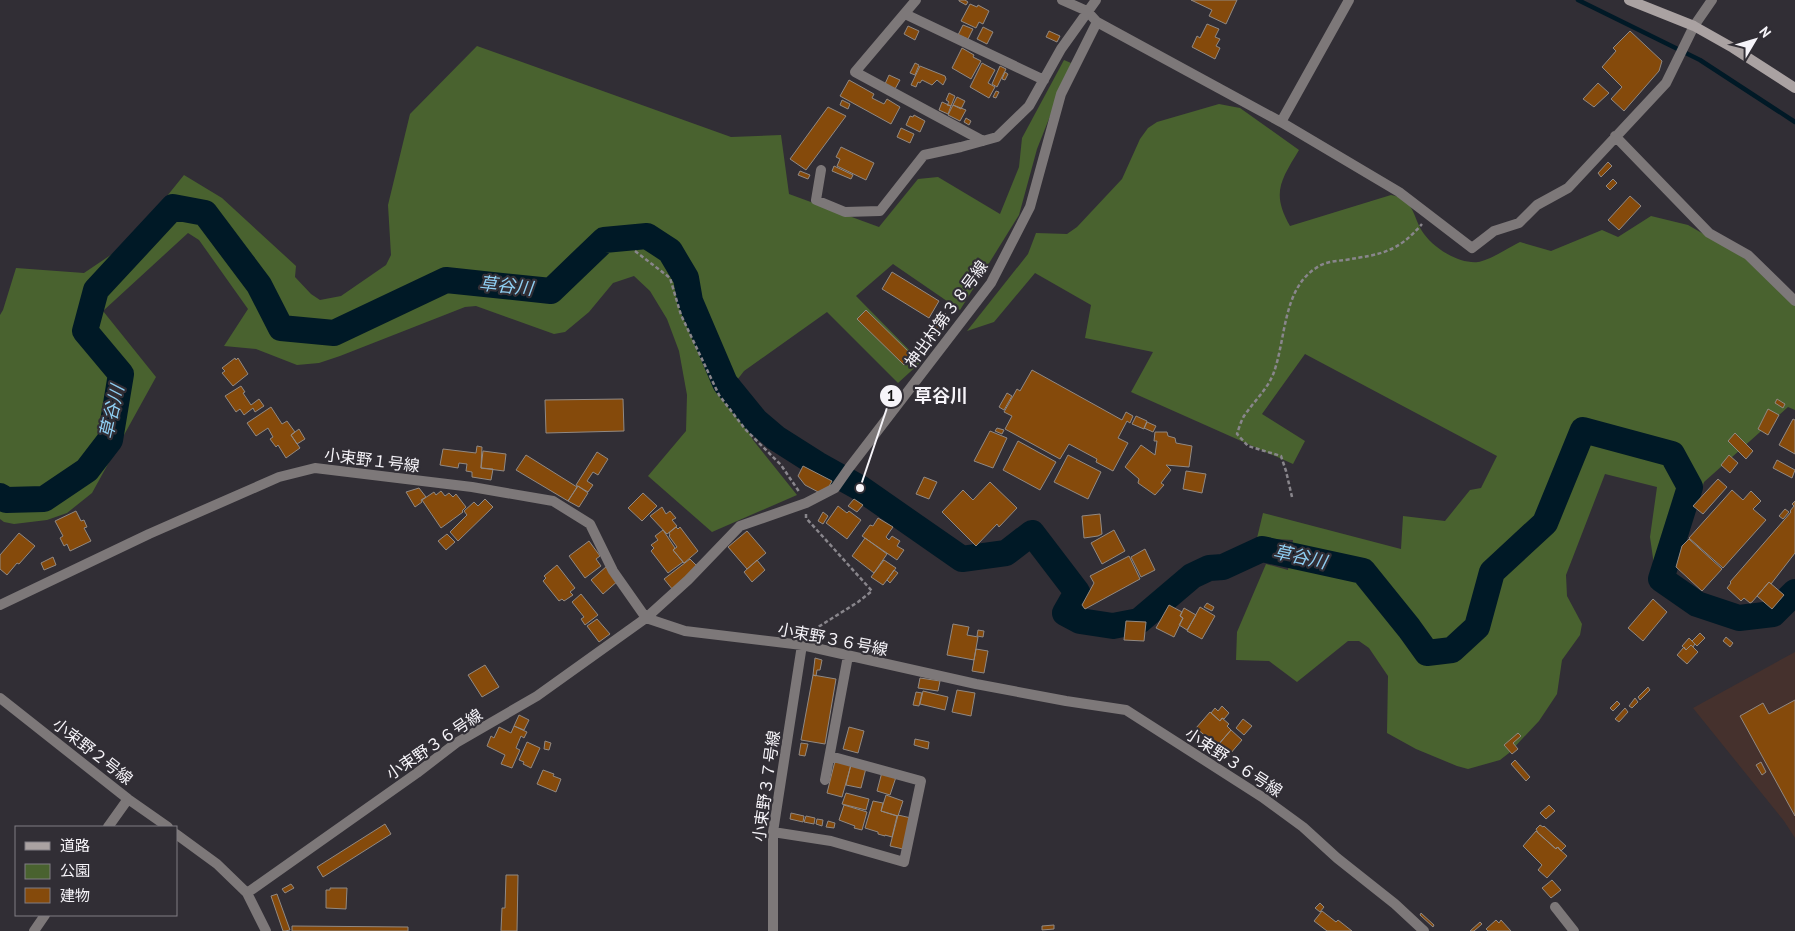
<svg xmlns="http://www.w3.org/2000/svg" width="1795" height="931" font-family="'PT Sans','Noto Sans JP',sans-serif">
	<rect width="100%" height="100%" fill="#312e35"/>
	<!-- industrial -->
	<path fill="#45312d" d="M1795 652V838L1784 821 1693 708Z"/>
	<!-- green -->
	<path fill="#49622f" d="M477 46 731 137 781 135 789 194 879 227 918 179 938 177 1000 214 1019 167 1022 138 1064 60 1071 63 1037 149 1019 215 960 310 893 264 856 296 921 362 898 383 827 312 744 371 727 393 753 440 797 495 712 532 648 476 686 431 687 395 679 351 667 319 650 291 634 276 613 283 589 312 565 332 554 334 476 306 465 307 340 356 319 363 297 365 256 349 224 346 248 309 199 240 188 233 103 311 156 377 92 493 67 513 47 520 14 524 4 522 0 519V315L3 310 16 268 84 273 130 242 184 175 222 198 296 266 295 277 311 294 320 300 341 296 386 265 391 255 388 205 410 114Z
		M1219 104 1240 108 1299 150C1281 180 1271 193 1290 226L1391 195C1416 200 1412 217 1424 234 1435 249 1459 264 1478 262 1488 261 1510 247 1520 242L1551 251 1602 230 1618 237 1651 216 1688 225 1747 259 1795 301V410L1788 407 1704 482 1668 594 1657 586 1650 537 1657 487 1605 474 1566 575 1567 596 1582 624 1580 635 1562 660 1557 694 1539 721 1509 753 1500 760 1468 769 1457 766 1416 749 1387 733 1388 676 1369 648 1359 641H1348L1297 682 1269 661 1236 660 1237 632 1266 564 1288 570 1293 540 1257 538 1263 513 1401 549 1403 516 1445 521 1470 490 1481 488 1497 456 1305 354 1262 414 1305 441 1293 464 1131 392 1153 352 1085 338 1091 305 1035 273 994 322 967 331 1028 254 1036 233 1067 234 1077 227 1122 179 1140 139 1148 128 1157 122Z"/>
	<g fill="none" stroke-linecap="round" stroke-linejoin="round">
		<!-- stream -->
		<path stroke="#001926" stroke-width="4.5" d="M1578 0 1700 60 1795 122"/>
		<!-- river -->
		<path stroke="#001926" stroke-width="26" d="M0 496 6 500 44 499 87 470 110 440 121 374 85 331 96 290 173 207 205 213 259 285 281 328 334 333 446 280 551 291 604 240 647 236 670 251 686 278 690 301 725 383 756 421 776 438 817 464 860 488 962 559 1006 553 1032 533 1077 592 1065 613 1080 621 1113 626 1139 621 1192 576 1209 568 1223 567 1262 549 1363 571 1409 628 1427 653 1452 650 1477 627 1492 572 1545 523 1583 430 1672 454 1690 487 1661 579 1697 604 1739 618 1773 614 1795 592"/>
	</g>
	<!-- building -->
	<path fill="#854a0b" stroke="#918983" d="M959 0H965L968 2 966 5 959 1Z
		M1191 0H1237L1226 24 1209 16 1212 10Z
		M970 4 977 7 978 5 989 11 983 24 979 22 976 28 961 21Z
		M1207 24 1219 29 1215 37 1220 39 1216 46 1220 48 1215 59 1192 47 1197 36 1200 38Z
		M963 25 973 29 968 39 958 35Z
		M908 26 919 31 915 40 904 34Z
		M983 27 993 32 987 44 977 39Z
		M1049 31 1060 36 1057 42 1046 37Z
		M1630 31 1662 61 1659 71 1624 111 1611 99 1622 87 1602 67 1616 51 1613 48Z
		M962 48 974 55 973 57 981 61 971 79 952 68Z
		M915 63 919 65 915 75 910 73Z
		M982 63 995 70 988 83 995 87 989 98 970 87Z
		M920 66 945 76 946 79 943 85 937 80 932 85 922 80 920 83 918 82 916 87 911 85Z
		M1000 66 1006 69 997 87 992 84Z
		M1005 72 1008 74 1005 80 1002 79Z
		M889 75 900 80 895 89 885 84Z
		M849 80 874 94 872 98 884 104 887 99 900 107 891 124 840 96Z
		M1598 83 1609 93 1594 107 1583 99Z
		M996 91 999 92 996 98 993 97Z
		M949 93 955 96 951 106 947 105 949 102 946 100Z
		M957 97 965 101 961 109 953 105Z
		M842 100 850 104 848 109 840 105Z
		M942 102 951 106 948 114 939 110Z
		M953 105 966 110 960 121 948 115Z
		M828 107 846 116 806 170 790 159Z
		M914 115 925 121 920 132 906 125 910 116 913 117Z
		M966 118 971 121 969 125 964 122Z
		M901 128 914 134 910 143 897 137Z
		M841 147 874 163 866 180 837 166 840 159 836 157Z
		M1608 162 1612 166 1601 177 1598 173Z
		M834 166 853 175 851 179 832 171Z
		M800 171 810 175 808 179 798 175Z
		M1613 179 1617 183 1610 190 1606 186Z
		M1630 196 1641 206 1619 230 1608 220Z
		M892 272 939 301 929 318 882 289Z
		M866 310 913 356 904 365 857 319Z
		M945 313 948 316 937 331 932 327Z
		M235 358 236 360 238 358 248 374 233 386 222 373 225 371 222 368Z
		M1032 370 1122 420 1126 412 1133 416 1130 423 1127 421 1118 438 1128 443 1113 471 1096 462 1097 459 1069 444 1060 459 1005 429 1012 416 1004 412 1017 389 1020 391Z
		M241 386 245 392 243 393 251 405 259 399 264 406 255 412 253 408 244 415 240 409 236 412 225 396Z
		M1007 393 1012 396 1004 410 999 407Z
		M623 399 624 431 546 433 545 400Z
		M1777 399 1785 404 1783 408 1775 403Z
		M271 407 282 424 287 421 295 432 291 435 300 448 286 458 278 445 276 447 270 439 273 437 268 428 256 436 247 423Z
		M1768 409 1779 415 1768 435 1758 429Z
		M1136 416 1147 421 1144 429 1132 424Z
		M1793 419 1795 420V454L1779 445Z
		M1147 422 1156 426 1153 432 1144 428Z
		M997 428 1004 430 1002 434 995 431Z
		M299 429 305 439 297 444 291 435Z
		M990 431 1007 438 993 468 974 461Z
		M1155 432H1167L1168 436 1175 438 1176 443 1192 446 1189 467 1166 465 1171 470 1161 483 1164 485 1155 495 1138 483 1139 479 1125 467 1141 445 1155 455 1157 441H1154Z
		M1735 433 1753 451 1746 459 1728 441Z
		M1018 441 1056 462 1040 490 1003 470Z
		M477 446 482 447 481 468 493 469 491 480 472 477V472L466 471 467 464 459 463 458 468 440 465 443 449 476 453Z
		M483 451 506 454 504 471 481 468Z
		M597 452 608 459 598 475 593 472 587 481 593 485 588 492 576 485Z
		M526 455 577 487 568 501 516 470Z
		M1068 455 1101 472 1088 499 1054 482Z
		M1729 455 1738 463 1730 473 1721 465Z
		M1777 460 1795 470 1792 478 1773 468Z
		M803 466 832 481 827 490 822 494 805 485 798 476Z
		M1186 471 1206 474 1202 493 1183 489Z
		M924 477 937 482 929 499 916 494Z
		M1718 479 1727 487 1703 514 1693 506Z
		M990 482 1017 508 999 527 997 524 976 546 942 512 963 490 973 500Z
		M578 486 588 493 579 507 568 501Z
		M419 488 426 497 421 500 422 502 415 507 406 492Z
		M1732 490 1743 500 1751 491 1761 501 1753 509 1766 520 1723 568 1689 538Z
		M441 491 445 496 449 493 453 497 456 494 466 507 462 511 463 512 441 528 422 500 434 492 436 495Z
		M643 493 657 506 642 521 628 508Z
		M485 499 493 507 458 541 450 532 467 515 464 511 474 502 478 506Z
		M854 499 863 505 857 512 848 506Z
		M1795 501V553L1771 584 1769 582 1752 602 1750 603 1744 598 1741 601 1727 588 1731 583 1730 582 1791 512 1790 511 1794 506 1792 504Z
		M838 506 847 513 849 511 861 520 847 539 826 523Z
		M662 507 666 514 670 511 676 518 672 520 677 526 667 534 650 516Z
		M1785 509 1789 512 1783 519 1779 516Z
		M76 511 81 521 84 520 87 527 84 528 91 541 70 551 67 544 64 546 60 538 63 536 55 521Z
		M823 512 828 516 823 524 818 521Z
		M1100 514 1102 534 1098 536 1084 538 1082 516Z
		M878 518 893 527 886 537 889 540 892 536 900 541 897 546 904 550 897 560 862 536 870 525 873 526Z
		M676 527 678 529 680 527 698 551 684 563 673 550 677 547 669 536 670 535 669 533Z
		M663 530 675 548 673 550 683 562 668 573 651 551 654 548 651 545 658 540 655 536Z
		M1114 530 1125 551 1102 564 1091 543Z
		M747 531 766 553 747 569 728 547Z
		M19 533 35 546 19 564 17 563 7 575 0 569V555Z
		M447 534 455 542 446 550 438 541Z
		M865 538 887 554 874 573 852 556Z
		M1689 539 1722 569 1702 591 1676 567 1682 546Z
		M589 541 600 556 596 559 601 566 585 578 569 556Z
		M1145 549 1155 570 1141 577 1131 557Z
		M1129 556 1140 579 1085 609 1082 605 1094 583 1090 576Z
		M53 557 56 565 44 570 41 563Z
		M690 559 697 566 673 590 664 579Z
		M757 560 765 570 752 582 744 572Z
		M884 560 896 568 883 585 871 577Z
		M557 565 575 588 570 592 573 595 564 601 562 599 559 601 543 581 546 578 544 576Z
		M607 566 619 580 603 594 591 580Z
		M894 570 898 573 890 583 887 580Z
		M1769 582 1784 595 1772 609 1757 596Z
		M581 594 598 615 585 625 581 619 584 617 572 602Z
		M1653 599 1667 612 1643 641 1628 628Z
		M1207 603 1214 607 1212 611 1204 607Z
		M1169 605 1182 612 1180 616 1183 618 1174 637 1156 628Z
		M1200 607 1215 616 1202 639 1187 631Z
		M1184 608 1196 615 1187 630 1179 625 1183 618 1180 616Z
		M597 619 610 634 599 642 587 626Z
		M1126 621 1146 622 1144 641 1124 640Z
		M953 624 969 627 967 635 978 637 974 660 947 655Z
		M978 630 984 631 983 637 977 636Z
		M1700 633 1705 638 1697 646 1692 641Z
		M1726 637 1733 643 1730 647 1723 641Z
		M1689 638 1695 644 1693 647 1691 645 1686 650 1682 646Z
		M1691 645 1698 652 1687 664 1677 655 1684 647 1686 650Z
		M976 649 988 651 984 673 972 671Z
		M815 658 822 660 820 670H817L816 676 813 675Z
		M485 665 499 687 482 697 468 675Z
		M813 675 836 679 825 744 801 740Z
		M920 678 940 681 938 691 918 688Z
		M1648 687 1650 690 1640 700 1638 697Z
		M957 690 975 693 971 716 952 712Z
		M923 691 948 697 945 710 920 704Z
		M916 692 922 693 919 706 913 705Z
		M1635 698 1638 702 1632 708 1629 706Z
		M1795 700V816L1740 716 1763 703 1769 714Z
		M1617 701 1620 704 1613 711 1610 708Z
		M1222 706 1229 713 1224 719 1222 718 1220 721 1211 713 1215 708 1218 711Z
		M1625 708 1628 712 1619 722 1615 719Z
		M1210 712 1220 721 1222 718 1229 724 1227 726 1231 730 1217 746 1196 728Z
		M519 715 529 720 524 730 514 726Z
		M1243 719 1252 726 1244 735 1236 728Z
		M514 726 527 732 524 738 521 736 516 748 520 750 512 768 501 764 505 755 487 746 491 736 494 738 499 727 511 733Z
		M849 727 864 731 858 753 843 749Z
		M1231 730 1242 740 1224 761 1213 751Z
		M1518 733 1521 736 1513 743 1518 749 1512 754 1504 745Z
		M915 739 929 742 928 749 914 745Z
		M545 741 551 743 549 750 544 749Z
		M527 742 540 748 531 768 523 764 524 762 519 760Z
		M801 743 808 744 805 756 799 755Z
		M1515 760 1530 777 1526 781 1511 764Z
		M835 761 851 765 842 797 827 793Z
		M1761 762 1766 772 1762 775 1756 765Z
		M851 764 866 768 861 788 846 785Z
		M543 770 554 774 553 776 561 779 556 792 537 784Z
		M882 772 896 777 890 795 877 791Z
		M846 793 869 799 866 810 842 804Z
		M886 795 903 801 898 816 881 811Z
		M873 801 883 803 881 811 897 816 892 837 885 835V836L878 834V832L865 828Z
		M844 805 867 812 862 830 854 828 855 826 839 820Z
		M1549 805 1555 811 1546 819 1540 813Z
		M791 813 804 816 803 822 790 819Z
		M898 815 911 818 903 849 890 846Z
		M806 816 815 818 814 824 804 822Z
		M817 819 823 820 822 826 816 824Z
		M828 821 835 823 834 828 826 827Z
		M385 824 391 834 323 877 317 867Z
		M1540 825 1543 827 1544 826 1566 846 1561 851 1558 847 1556 849 1538 833 1536 829Z
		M1536 831 1556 849 1557 847 1567 856 1547 878 1538 870 1542 865 1523 846Z
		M506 875H518L517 931H501L502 908H505Z
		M1552 880 1561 890 1551 898 1542 888Z
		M291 884 294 888 285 893 282 889Z
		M330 888H347L346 909 326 908V890H330Z
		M277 894 290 930 285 931H283L271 896Z
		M1320 903 1324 907 1320 912 1315 908Z
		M1322 911 1336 922 1338 920 1352 931H1327L1314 921Z
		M1421 913 1434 925 1433 927 1420 915Z
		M1496 920 1499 923 1501 920 1511 931H1488L1486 929Z
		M1480 922 1482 924 1474 931H1470Z
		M1054 925V929L1042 930V926Z
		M292 926 408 927V931H292Z"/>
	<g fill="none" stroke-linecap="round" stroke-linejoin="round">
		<!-- path -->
		<path stroke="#89868c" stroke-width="2.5" stroke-dasharray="4 2.5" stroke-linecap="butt" d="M635 251 670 278 681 315 719 395 745 429 781 465 800 493
			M1292 497 1286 471 1281 456 1248 446 1237 434C1239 428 1241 421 1244 416 1254 401 1268 389 1274 372 1286 338 1283 289 1316 268 1324 262 1335 261 1345 260 1381 254 1397 253 1422 224
			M806 514V518L872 591 858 602 807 634"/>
		<!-- minor -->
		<path stroke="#7d7879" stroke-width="10" d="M916 0 855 72 983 141
			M905 14 1044 80
			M1097 22 1281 122 1399 192 1472 248 1494 231 1519 223 1537 205 1568 188 1666 83 1694 26 1712 0
			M1281 122 1349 0
			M1615 136 1709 233 1748 255 1795 301
			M821 170 816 200 845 212 880 211 924 155 961 147 997 137 1029 106 1061 49 1096 0
			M0 605 149 534 279 477 315 468 472 487 553 501 590 524 613 571 646 618 688 580 740 526 806 503 835 488 849 468 991 283 1030 207 1061 94 1097 22 1087 11 1062 0
			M0 698 128 799 168 827
			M825 780 848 656
			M108 827 128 799
			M773 832 831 841 904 862 921 781 830 756
			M176 834 217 864 247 893 266 931
			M247 893 417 773 456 743 537 696 646 618 685 631 802 645 976 684 1066 701 1126 710 1262 797 1303 827 1337 858 1395 904 1424 931
			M1555 907 1574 931
			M34 931 45 915
			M773 931V832L802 645"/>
		<!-- secondary -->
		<path stroke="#aaa2a2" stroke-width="10" d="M1629 0 1694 26 1733 48 1795 88"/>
	</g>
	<g text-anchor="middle" stroke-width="4.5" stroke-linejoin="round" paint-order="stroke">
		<!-- street labels -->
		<g font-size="16" fill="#f6f4f9" stroke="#312e35">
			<text transform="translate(946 314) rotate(-54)" y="6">神出村第３８号線</text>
			<text transform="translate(372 460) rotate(7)" y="6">小束野１号線</text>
			<text transform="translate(833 639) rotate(11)" y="6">小束野３６号線</text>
			<text transform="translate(434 744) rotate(-34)" y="6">小束野３６号線</text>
			<text transform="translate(93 751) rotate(38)" y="6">小束野２号線</text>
			<text transform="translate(1234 762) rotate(33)" y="6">小束野３６号線</text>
			<text transform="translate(766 786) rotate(-82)" y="6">小束野３７号線</text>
		</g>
		<!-- water labels -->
		<g font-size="18" font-style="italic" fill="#8fcef2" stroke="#312e35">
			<text transform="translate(506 286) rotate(6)" y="6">草谷川</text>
			<text transform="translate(112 412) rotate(-77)" y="6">草谷川</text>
			<text transform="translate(1300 557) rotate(12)" y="6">草谷川</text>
		</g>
	</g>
	<!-- callouts -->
	<path fill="none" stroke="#f6f4f9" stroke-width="2" d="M860 488L891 396"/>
	<g fill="#f6f4f9" stroke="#312e35" stroke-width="2">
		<circle cx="860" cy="488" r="5"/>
		<circle cx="891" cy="396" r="12"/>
	</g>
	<g font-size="15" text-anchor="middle" font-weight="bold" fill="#111">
		<text x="891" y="401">1</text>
	</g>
	<g font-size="18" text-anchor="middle" font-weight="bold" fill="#f6f4f9" stroke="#312e35" stroke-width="4.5" stroke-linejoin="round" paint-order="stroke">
		<text x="941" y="402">草谷川</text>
	</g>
	<!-- legend -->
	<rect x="15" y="826" width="162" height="90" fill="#312e35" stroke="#807d83"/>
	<rect x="25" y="842" width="25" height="8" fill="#aaa2a2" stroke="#807d83"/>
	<text x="60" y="851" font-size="15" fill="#f6f4f9">道路</text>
	<rect x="25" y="864" width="25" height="15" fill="#49622f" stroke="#807d83"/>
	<text x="60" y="876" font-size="15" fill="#f6f4f9">公園</text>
	<rect x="25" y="888" width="25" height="15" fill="#854a0b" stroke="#807d83"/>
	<text x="60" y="901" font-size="15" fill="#f6f4f9">建物</text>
	<!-- north arrow -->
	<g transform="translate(1755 40) rotate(52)" stroke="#312e35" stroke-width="4" paint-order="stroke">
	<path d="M0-4L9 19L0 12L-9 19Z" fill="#f6f4f9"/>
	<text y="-8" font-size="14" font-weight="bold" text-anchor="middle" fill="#f6f4f9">N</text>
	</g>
</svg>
